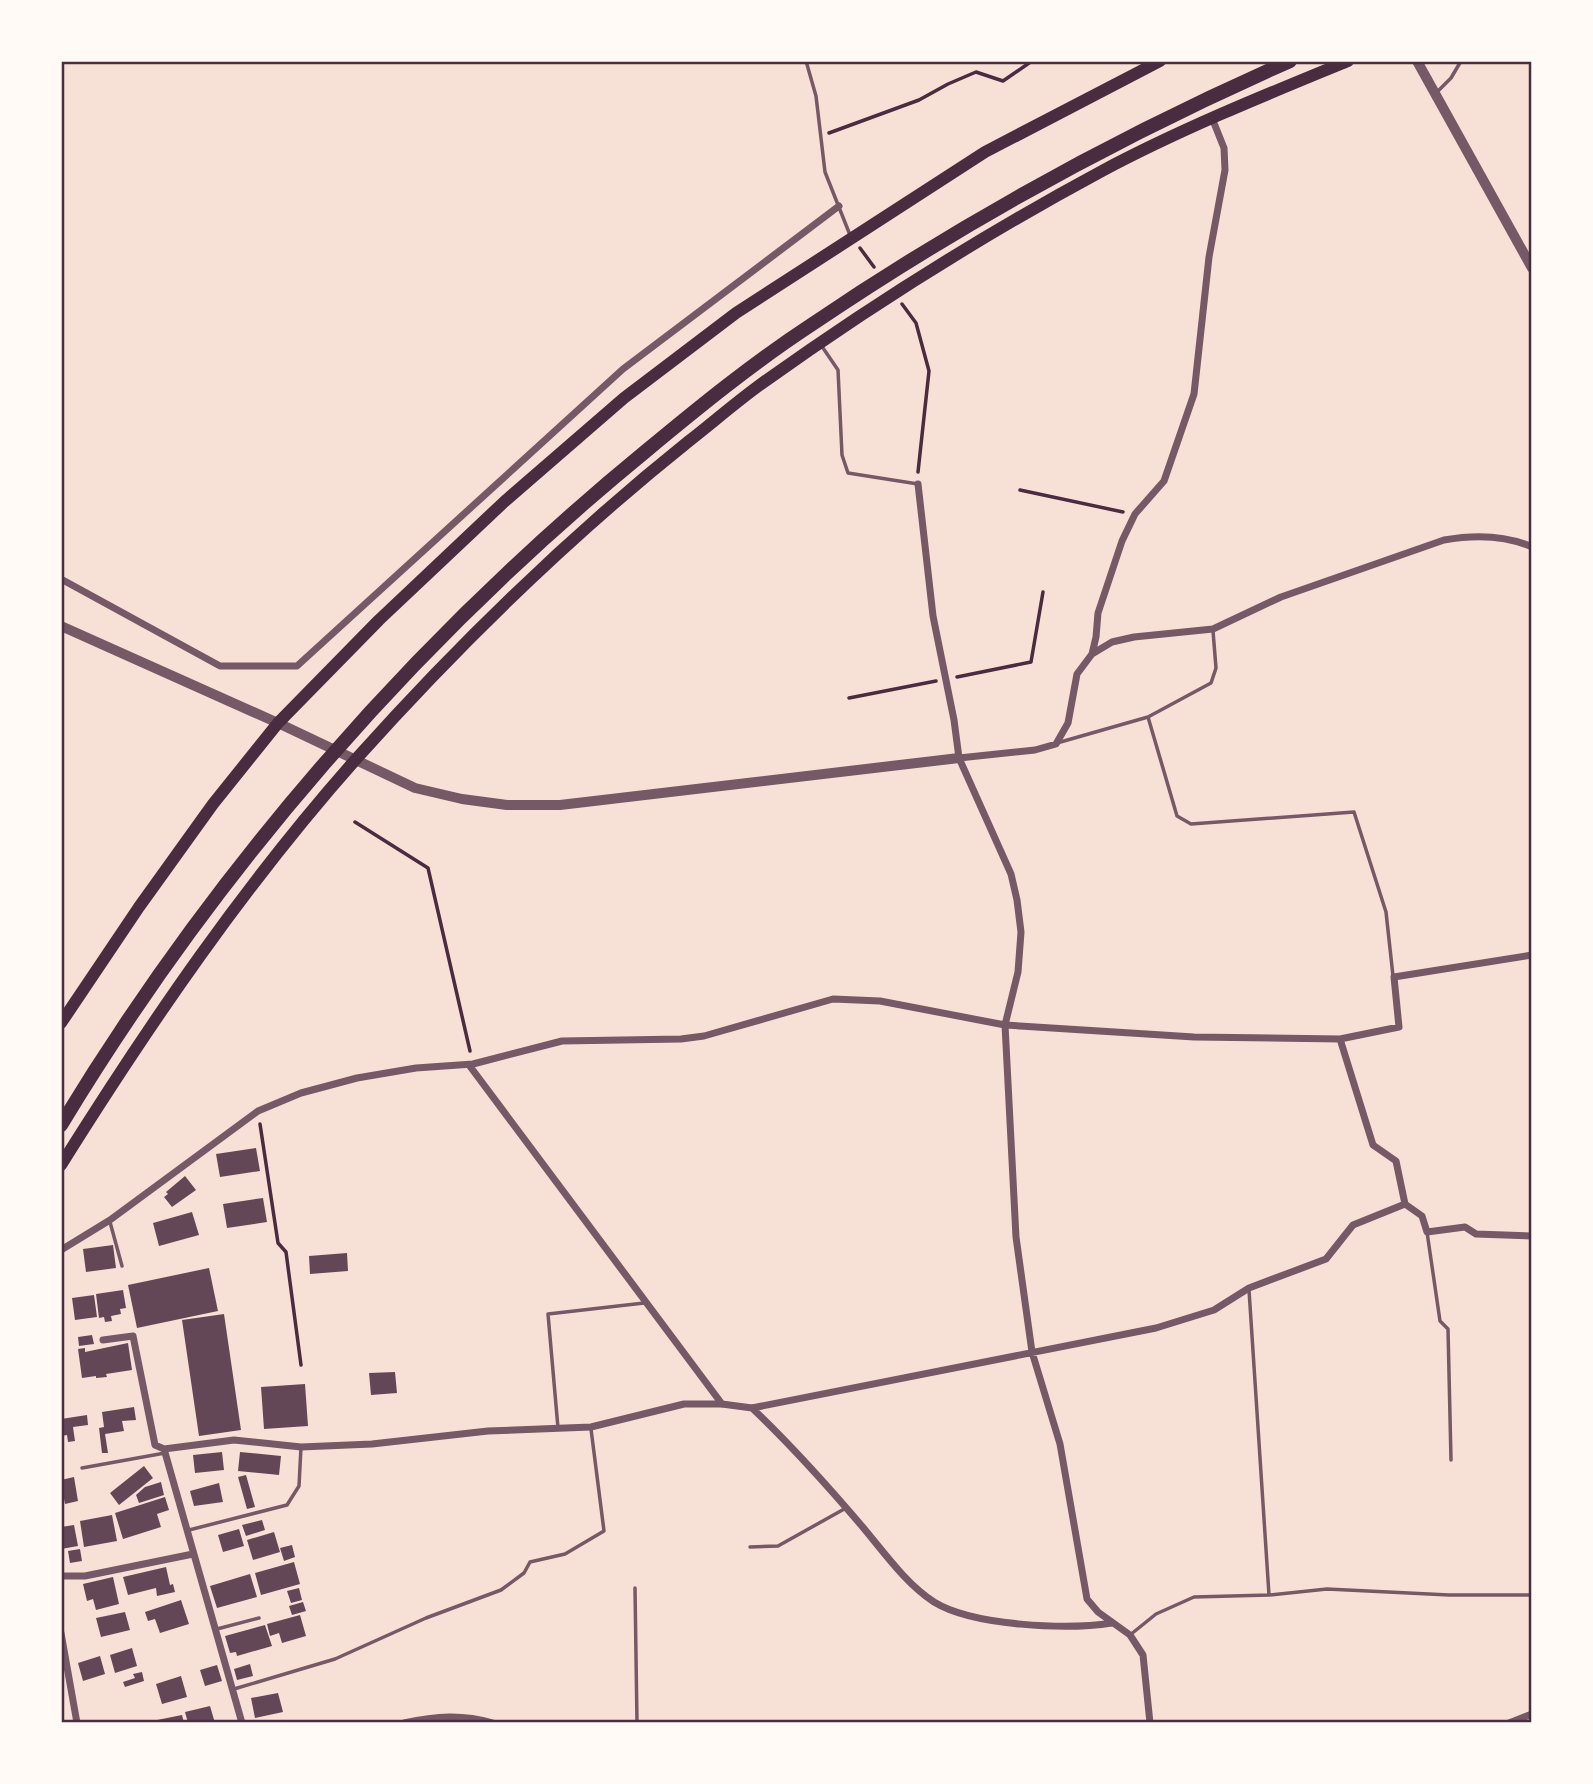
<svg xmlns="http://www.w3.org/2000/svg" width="1593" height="1784" font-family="Manrope,sans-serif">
	<rect width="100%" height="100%" fill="#f7e1d7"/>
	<!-- building -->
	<path fill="#644757" d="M256 1148 260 1171 220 1177 216 1154Z
		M185 1176 196 1190 172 1207 164 1197 168 1194 166 1192Z
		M263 1198 267 1222 227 1228 223 1204Z
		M192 1212 199 1235 159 1246 153 1223Z
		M113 1245 116 1268 86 1272 83 1249Z
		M347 1253 348 1271 310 1274 309 1256Z
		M209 1268 218 1311 137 1328 128 1285Z
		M123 1290 126 1308 120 1309 121 1314 111 1316 112 1321 105 1322 104 1317 99 1318 96 1294Z
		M94 1295 97 1317 75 1320 72 1298Z
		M224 1314 241 1430 199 1436 182 1320Z
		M92 1335 94 1344 79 1346 78 1337Z
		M128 1343 132 1370 106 1374 107 1377 96 1378V1376L82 1378 78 1349 85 1348V1352Z
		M395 1372 397 1393 371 1395 369 1373Z
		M305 1384 308 1426 264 1429 261 1387Z
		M134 1407 136 1420 122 1421 124 1431 105 1434 108 1453H102L99 1428 104 1427 102 1412Z
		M87 1415 88 1425 73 1427 75 1441 68 1442 67 1435 61 1436V1419Z
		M222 1452 224 1470 195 1473 193 1455Z
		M240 1452 281 1456 279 1475 238 1471Z
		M144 1466 153 1478 119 1505 110 1493Z
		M246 1475 255 1507 247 1509 238 1477Z
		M74 1477 78 1501 65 1504 64 1499 61 1500V1480Z
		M161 1482 164 1495 139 1503 136 1495 145 1487Z
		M219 1483 223 1502 194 1506 190 1491Z
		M165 1497 169 1510 157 1514 161 1527 123 1539 115 1513Z
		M112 1515 117 1541 84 1547 80 1521Z
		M262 1520 265 1530 246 1536 242 1525Z
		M74 1525 78 1546 61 1549V1527Z
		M239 1529 244 1546 223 1552 218 1535Z
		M274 1532 280 1552 253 1560 247 1540Z
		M292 1545 295 1557 284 1561 280 1548Z
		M80 1549 82 1561 70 1563 68 1551Z
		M294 1562 300 1584 261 1595 255 1573Z
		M166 1567 170 1585 173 1584 175 1592 157 1596 156 1588 128 1595 123 1577Z
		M250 1574 257 1597 217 1608 210 1586Z
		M113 1577 119 1604 96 1610 93 1599 87 1601 83 1584Z
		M299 1588 302 1600 291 1603 287 1591Z
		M181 1600 189 1624 160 1633 155 1619 148 1621 145 1612Z
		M303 1602 306 1611 292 1615 289 1606Z
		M125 1612 130 1630 101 1637 96 1618Z
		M300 1615 306 1636 282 1643 279 1633 270 1636 267 1624Z
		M265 1625 272 1646 237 1656 236 1652 230 1653 225 1636Z
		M132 1648 137 1666 115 1673 110 1655Z
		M100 1656 105 1674 83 1681 78 1663Z
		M250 1664 253 1676 237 1680 234 1669Z
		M217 1665 222 1681 205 1686 200 1670Z
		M142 1672 144 1681 125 1687 123 1682 135 1678 133 1674Z
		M181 1676 187 1697 162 1704 156 1684Z
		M278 1693 283 1712 255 1718 251 1698Z
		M210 1706 215 1723H188L185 1712Z
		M182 1715 184 1723H158L157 1720Z"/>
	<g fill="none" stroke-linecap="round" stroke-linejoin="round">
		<!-- path -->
		<path stroke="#4a2c40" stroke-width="3.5" d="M829 133 919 100 948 84 976 72 1003 81 1032 61
			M860 248 874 267
			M902 304 916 323 929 371 918 472
			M1020 490 1123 512
			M957 677 1031 662 1043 592
			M849 698 936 681
			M355 822 428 868 470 1051
			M260 1124 278 1243 286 1252 301 1365"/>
		<!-- service -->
		<path stroke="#755966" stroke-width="3.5" d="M806 61 816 96 825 172 850 235
			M1437 92 1451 78 1461 61
			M821 345 838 370 842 455 848 473 918 484
			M1148 717 1177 816 1191 824 1354 812 1386 912 1393 976
			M1057 743 1148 717 1211 683 1216 668 1213 631
			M110 1222 122 1266
			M1427 1232 1440 1321 1448 1329 1451 1460
			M1249 1290 1269 1595
			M558 1428 548 1314 644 1303
			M82 1468 165 1453
			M189 1530 287 1505 299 1486 301 1447
			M750 1547 778 1546 846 1508
			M635 1588 637 1723
			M217 1629 259 1618
			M1130 1635 1156 1614 1194 1597 1269 1595 1327 1589 1449 1595H1532
			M234 1689 335 1659 426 1618 501 1590 524 1573 530 1562 565 1554 604 1531 591 1429"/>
		<!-- minor -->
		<path stroke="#755966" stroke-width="7" d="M918 484 933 616 954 720 959 758 1011 874 1017 900 1021 932 1018 972 1005 1025 1016 1237 1032 1352 1060 1444 1087 1599 1098 1612 1130 1635 1143 1655 1150 1723
			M61 579 220 666H297L623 369 839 206
			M1092 654 1112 642 1134 637 1213 629 1281 597 1444 540C1472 535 1505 535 1532 547
			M959 758 1035 750 1056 744 1068 723 1077 674 1092 654 1096 637 1098 613 1122 541 1135 514 1164 481 1194 394 1209 257 1225 170 1224 148 1212 118
			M1340 1039 1373 1145 1396 1161 1405 1204 1422 1216 1427 1232 1465 1227 1476 1234 1532 1236
			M469 1065 722 1404
			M61 1250 110 1220 258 1111 301 1093 357 1078 416 1068 473 1064 562 1041 681 1039 704 1036 833 999 880 1001 1005 1025 1194 1037 1340 1039 1399 1027 1394 977 1532 955
			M103 1340 133 1336 155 1445 164 1449 234 1440 301 1447 372 1444 488 1431 591 1427 684 1404H722L752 1408 1156 1328 1214 1310 1249 1288 1326 1259 1353 1225 1405 1204
			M752 1408C791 1445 826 1484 861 1525 883 1551 905 1583 934 1602 973 1626 1067 1630 1112 1623
			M164 1449 242 1723
			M61 1576H85L193 1554
			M61 1633 77 1723
			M404 1723C436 1716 462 1714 493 1723
			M1509 1723 1532 1714"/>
		<!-- tertiary -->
		<path stroke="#755966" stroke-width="10" d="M1417 61 1532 268
			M61 626 278 723 415 788 462 799 507 805H560L959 758"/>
		<!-- trunk -->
		<path stroke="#4a2c40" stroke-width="12" d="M61 1023 139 907 213 804 278 723 379 620 504 502 624 398 736 313 985 152 1160 61
			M61 1165C150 1023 245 884 357 758 459 644 569 537 689 441 712 423 734 404 757 387 867 308 983 235 1102 171 1181 129 1265 95 1348 61"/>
		<!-- motorway -->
		<path stroke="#4a2c40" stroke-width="14" d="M61 1125C216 869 414 641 646 451 699 407 753 363 811 325 963 222 1122 135 1290 61"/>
	</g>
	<!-- border -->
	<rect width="1593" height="1784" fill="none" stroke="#fffaf5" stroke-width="126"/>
	<rect x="63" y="63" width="1467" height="1658" fill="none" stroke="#4a2c40" stroke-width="2.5"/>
</svg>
